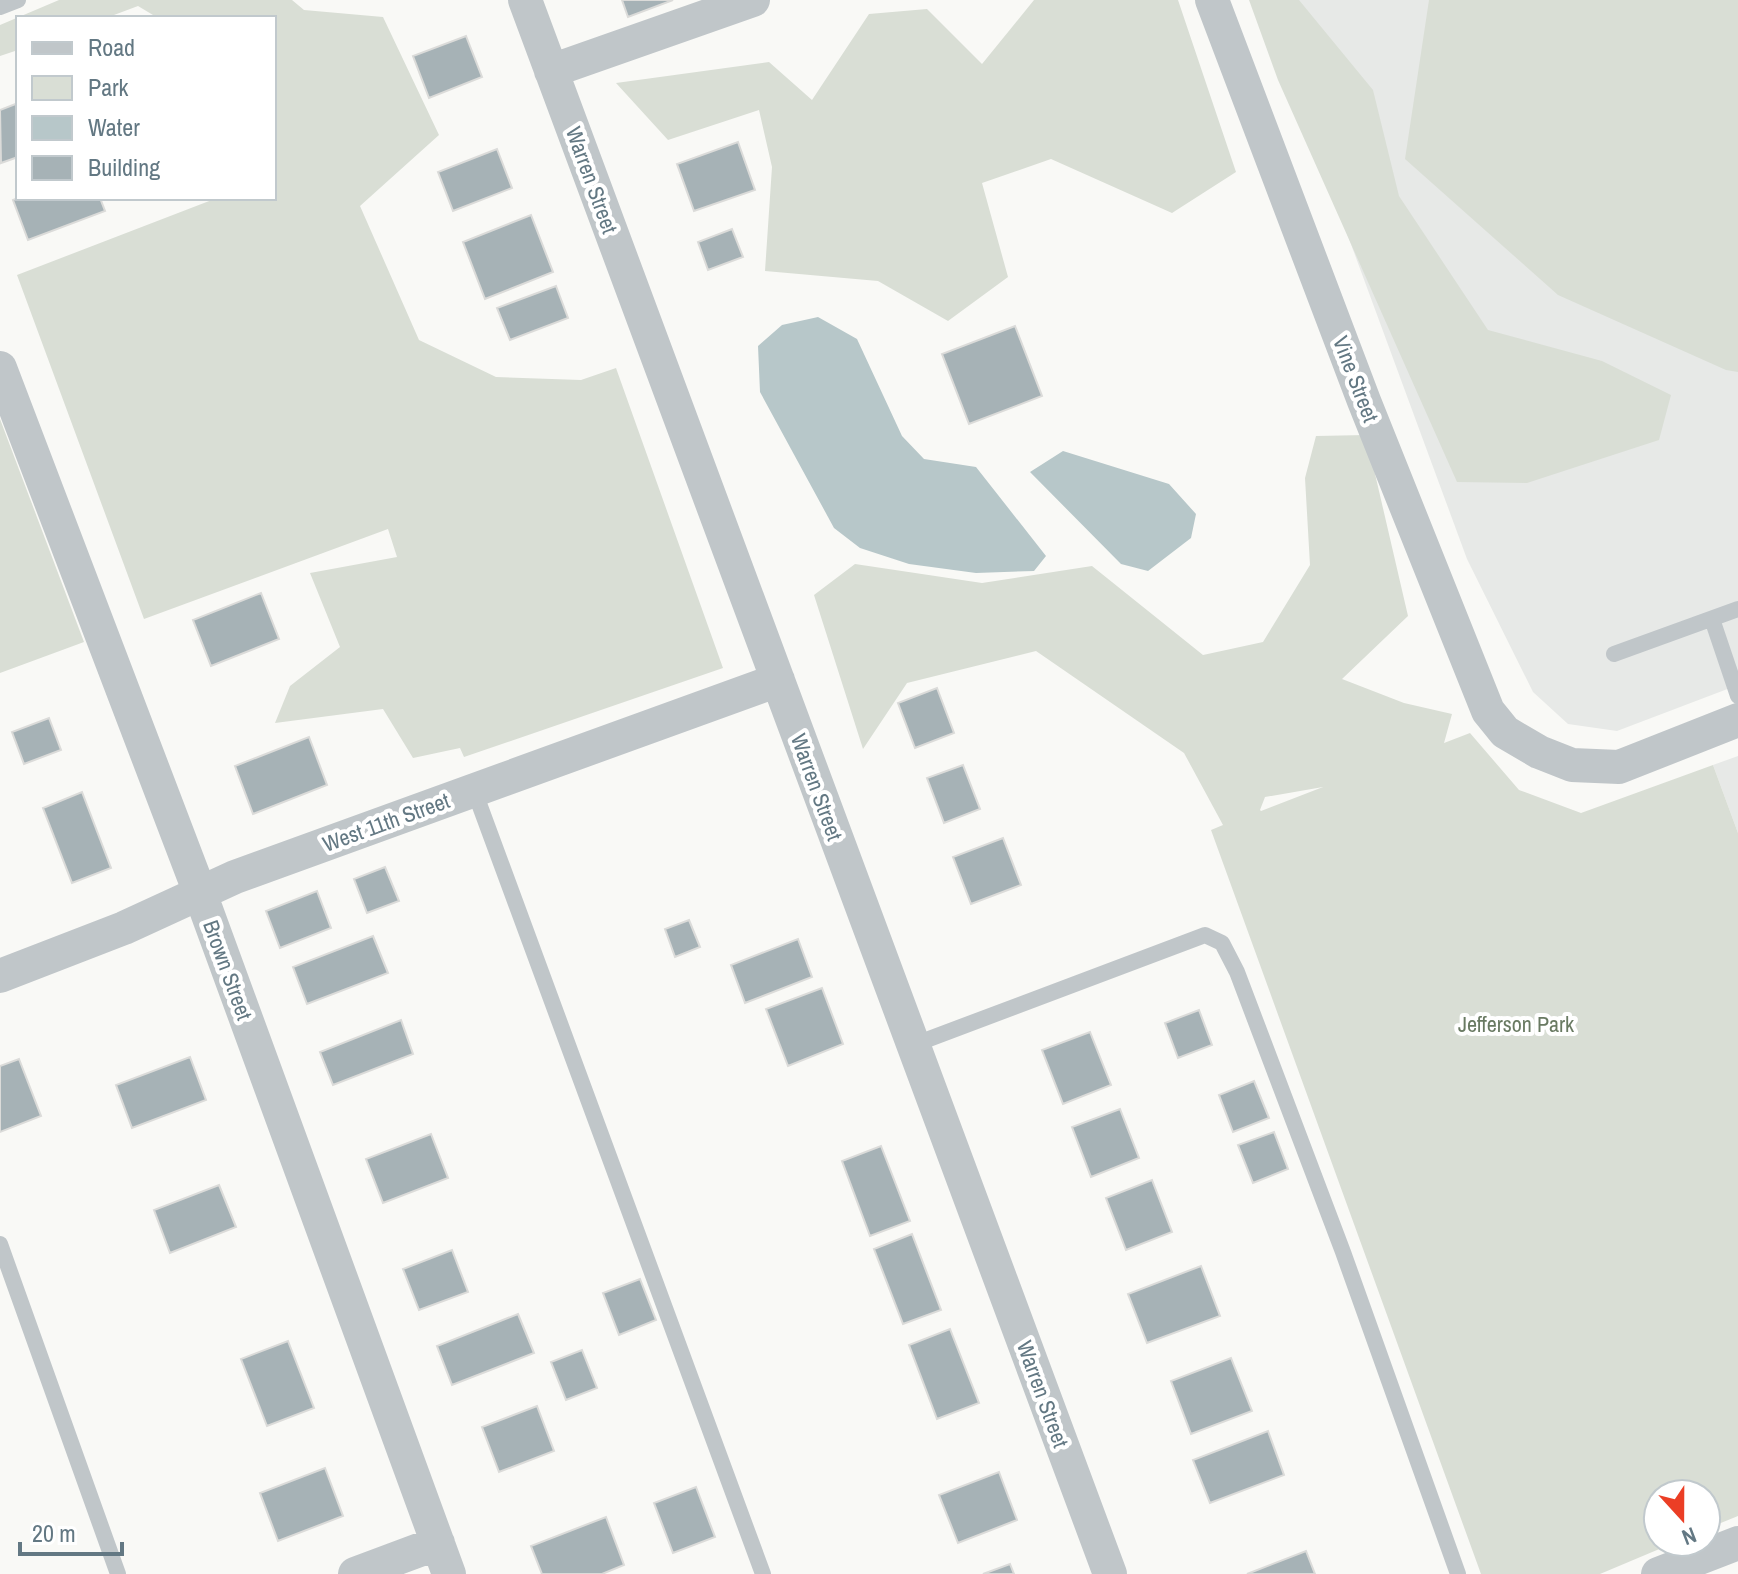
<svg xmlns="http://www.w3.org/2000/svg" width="1738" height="1574" font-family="'Archivo Narrow',sans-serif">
	<rect width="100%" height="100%" fill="#f9f9f6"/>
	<!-- built -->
	<path fill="#e7e9e7" d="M1261 0H1738V685L1617 731 1568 724 1533 692 1467 559Z
		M1738 756V833L1713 765Z"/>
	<!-- green -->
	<path fill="#d9ded5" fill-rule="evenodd" d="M59 0H292L304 10 383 17 439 135 360 206 419 340 496 377 581 380 616 368 723 668 464 757 460 748 413 758 383 709 275 723 290 686 340 647 310 573 397 557 388 529 144 619 17 275 217 198H274V18H158L138 6 106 18H18V50L0 56V25Z
		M1034 0H1178L1236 172 1172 213 1051 159 982 183 1008 277 948 321 878 281 765 271 772 167 759 110 668 140 616 83 769 62 812 100 869 14 927 9 982 64Z
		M1249 0H1299L1373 90 1399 196 1488 330 1602 361 1671 395 1659 440 1527 483 1457 482 1278 80Z
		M1429 0H1738V372L1726 370 1558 295 1405 159Z
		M0 419 84 642 0 673Z
		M1366 435 1408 616 1342 679 1404 703 1452 714 1444 743 1470 733 1519 790 1581 813 1713 765 1738 833V1516L1706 1529V1494H1658V1542H1676L1600 1574H1481L1211 830 1223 825 1184 753 1036 651 907 683 863 749 814 595 855 564 982 583 1092 566 1203 655 1263 642 1310 565 1305 478 1316 436ZM1323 787 1261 811 1260 810 1265 797Z"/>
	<!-- water -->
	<path fill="#b7c7c9" d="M818 317 857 339 902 436 924 459 976 467 1046 556 1034 571 976 573 909 564 860 548 834 528 760 392 758 346 782 325Z
		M1063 451 1169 484 1196 514 1191 538 1148 571 1121 564 1030 472Z"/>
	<!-- building -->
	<path fill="#a6b2b6" stroke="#dbdbd9" stroke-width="2" d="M622 0H673L628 17Z
		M466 36 482 77 429 98 413 56Z
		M18 103V157L1 163 0 110Z
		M738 142 755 190 694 211 677 164Z
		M497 149 512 188 453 211 438 172Z
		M18 198H100L105 211 28 240 13 200Z
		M531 215 553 272 485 299 463 242Z
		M732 229 743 257 708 270 698 242Z
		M556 286 568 318 510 340 497 308Z
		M1015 326 1042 396 969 424 942 354Z
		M261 593 279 639 211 666 193 620Z
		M937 688 954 733 915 748 898 703Z
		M49 718 61 750 24 764 12 732Z
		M309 737 327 785 253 814 235 766Z
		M963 765 980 809 944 823 927 778Z
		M82 792 111 868 72 883 43 808Z
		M1003 838 1021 885 971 904 953 857Z
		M385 867 399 901 367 913 354 879Z
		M317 891 331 928 280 948 266 911Z
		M689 920 700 947 675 957 665 929Z
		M373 936 388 973 307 1004 293 967Z
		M798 939 812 977 745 1003 731 965Z
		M822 988 843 1044 788 1066 766 1009Z
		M1199 1010 1212 1045 1178 1058 1165 1023Z
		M401 1020 413 1054 333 1085 320 1052Z
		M1090 1032 1111 1085 1063 1104 1042 1050Z
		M190 1057 206 1100 132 1128 116 1085Z
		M19 1059 41 1116 0 1132V1066Z
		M1254 1081 1269 1118 1233 1132 1219 1095Z
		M1120 1109 1139 1158 1091 1177 1072 1127Z
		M1274 1132 1288 1169 1253 1183 1238 1145Z
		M431 1134 448 1178 383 1203 366 1159Z
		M881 1146 910 1221 870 1236 842 1161Z
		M1152 1180 1172 1232 1126 1250 1106 1198Z
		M219 1185 236 1227 170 1253 154 1210Z
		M912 1234 941 1310 903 1324 874 1249Z
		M452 1250 468 1292 419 1310 403 1269Z
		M1201 1266 1220 1316 1147 1343 1128 1294Z
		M640 1279 656 1320 619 1335 603 1293Z
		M518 1314 534 1353 452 1385 437 1346Z
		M950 1329 979 1403 937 1419 909 1345Z
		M288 1341 314 1408 267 1426 241 1359Z
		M582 1350 597 1388 566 1400 551 1362Z
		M1231 1358 1252 1411 1191 1434 1171 1381Z
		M537 1406 554 1451 499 1472 482 1427Z
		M1268 1431 1284 1475 1210 1503 1193 1460Z
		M325 1468 343 1516 278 1541 260 1493Z
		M999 1472 1017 1520 958 1543 939 1495Z
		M696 1487 715 1537 673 1553 654 1503Z
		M606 1517 624 1565 602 1574H542L531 1546Z
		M1306 1551 1315 1574H1247Z
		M1010 1564 1014 1574H983Z"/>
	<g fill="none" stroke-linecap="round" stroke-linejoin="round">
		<!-- lane -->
		<path stroke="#c0c6c9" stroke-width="16" d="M0 7 18 0
			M1712 619 1738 696
			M1614 654 1738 609
			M474 790 763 1574
			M913 1045 1205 935 1222 943 1237 972 1343 1252 1458 1574
			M0 1244 118 1574"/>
		<!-- street -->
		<path stroke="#c0c6c9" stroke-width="34" d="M525 0 1110 1574
			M1212 0 1364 401 1488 711 1505 732 1539 752 1572 765 1619 767 1738 720
			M551 71 753 0
			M0 368 200 893 449 1574
			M0 976 124 928 235 877 778 680
			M355 1574 438 1543
			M1658 1574 1738 1543"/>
	</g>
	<g text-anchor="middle" stroke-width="8" stroke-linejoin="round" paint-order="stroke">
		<!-- street labels -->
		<g font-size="22" fill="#637883" stroke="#fff">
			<text transform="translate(592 180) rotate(70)" y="8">Warren Street</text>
			<text transform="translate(1356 379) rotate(69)" y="8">Vine Street</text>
			<text transform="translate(817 787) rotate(70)" y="8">Warren Street</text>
			<text transform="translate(386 822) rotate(-20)" y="8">West 11th Street</text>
			<text transform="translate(228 970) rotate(70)" y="8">Brown Street</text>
			<text transform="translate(1043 1394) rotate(70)" y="8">Warren Street</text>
		</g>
		<!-- park labels -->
		<g font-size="22" fill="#697a62" stroke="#fff">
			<text x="1516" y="1032">Jefferson Park</text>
		</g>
	</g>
	<!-- legend -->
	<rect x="16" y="16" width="260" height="184" fill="#ffffff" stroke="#c1c9cd" stroke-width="2"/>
	<rect x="32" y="42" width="40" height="12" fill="#c0c6c9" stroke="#c1c9cd" stroke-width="2"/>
	<text x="88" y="56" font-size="24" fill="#637883">Road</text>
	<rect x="32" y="76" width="40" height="24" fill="#d9ded5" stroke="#c1c9cd" stroke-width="2"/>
	<text x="88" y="96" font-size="24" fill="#637883">Park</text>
	<rect x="32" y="116" width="40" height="24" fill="#b7c7c9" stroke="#c1c9cd" stroke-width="2"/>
	<text x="88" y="136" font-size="24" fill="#637883">Water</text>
	<rect x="32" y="156" width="40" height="24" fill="#a6b2b6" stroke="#c1c9cd" stroke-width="2"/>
	<text x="88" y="176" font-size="24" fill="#637883">Building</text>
	<!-- north arrow -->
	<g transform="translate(1682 1518) rotate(159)"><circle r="38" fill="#ffffff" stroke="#c1c9cd" stroke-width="2"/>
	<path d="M0-6L14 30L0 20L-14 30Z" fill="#eb3e25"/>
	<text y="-12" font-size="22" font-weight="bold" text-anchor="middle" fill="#637883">N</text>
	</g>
	<!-- scale -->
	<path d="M20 1542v12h102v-12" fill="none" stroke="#637883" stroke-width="4"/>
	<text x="32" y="1542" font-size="24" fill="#637883" stroke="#ffffff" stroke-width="6" paint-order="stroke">20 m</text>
</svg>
